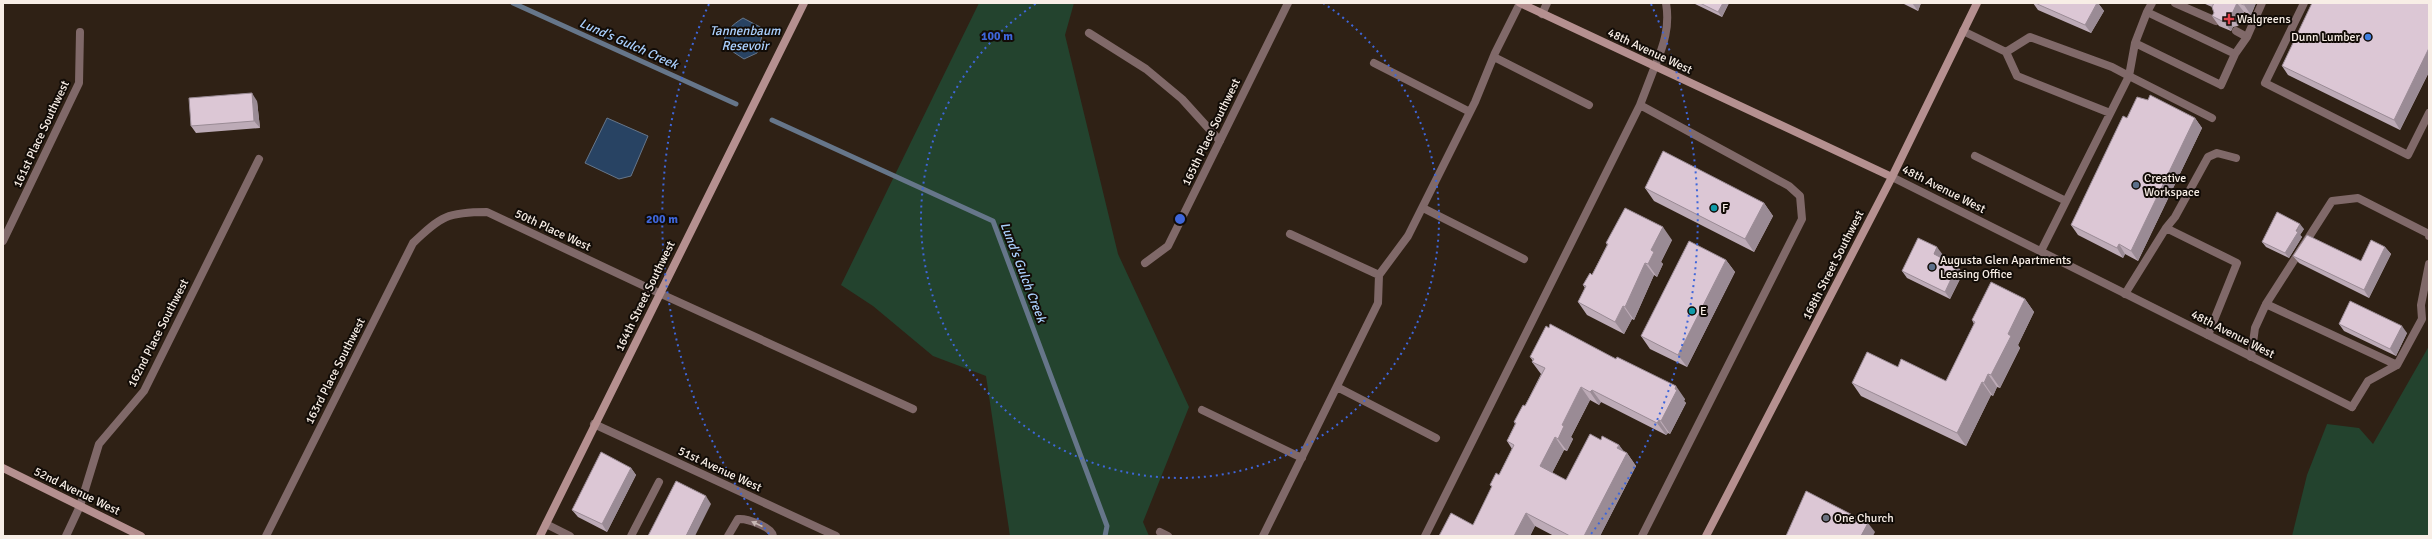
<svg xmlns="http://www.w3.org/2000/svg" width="2432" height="539" font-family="Signika,sans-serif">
	<rect width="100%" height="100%" fill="#2f2115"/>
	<!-- green -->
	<path fill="#23432e" d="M979 3H1074L1065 35 1118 254 1189 407 1143 522 1149 536H1010L986 376 933 356 873 306 841 285Z
		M2429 346V536H2292L2307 475 2327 424 2359 428 2373 444Z"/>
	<!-- water -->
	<path fill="#284363" stroke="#66768a" d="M743 18 764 29 757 53 744 59 724 46C723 32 732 25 743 18Z
		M607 118 648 136 631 176 619 179 585 163Z"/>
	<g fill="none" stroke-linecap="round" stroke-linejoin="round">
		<!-- stream -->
		<path stroke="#66768a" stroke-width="5" d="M513 3 736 104
			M772 120 993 221 1107 526 1105 536"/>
		<!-- lane -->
		<path stroke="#806969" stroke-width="8" d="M2175 3 2216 21
			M2304 3 2265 83 2408 155 2429 113
			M2147 12 2152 3
			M1542 14 1547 3
			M1963 31 2006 52 2030 37 2112 67 2129 76 2041 251
			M2247 37 2262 3
			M2135 43 2147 12 2235 54 2221 85 2135 43 2129 76 2212 118
			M2006 52 2017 76 2110 113
			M2235 54 2247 37 2236 31
			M1494 57 1589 105
			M1374 63 1470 112
			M1640 105 1655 66
			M1975 156 2066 201
			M1423 208 1524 259
			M2166 228 2175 217 2208 157 2217 153 2236 158
			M1290 234 1379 275
			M2125 294 2166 228 2237 263 2208 335
			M2266 304 2332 201 2358 198 2429 234V236
			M2251 357 2255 328 2266 304 2397 365 2368 381 2352 407
			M2397 365 2422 319 2421 305 2429 264
			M1337 387 1436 438
			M1202 410 1302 458
			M546 524 570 536
			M1160 532 1168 536
			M631 536 659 482
			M728 536 738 519C747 518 772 527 773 536
			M1263 536 1378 303 1379 275 1408 236 1475 102 1495 53 1520 3
			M1425 536 1640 105 1789 186 1800 196 1802 219 1642 536"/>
		<!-- street -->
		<path stroke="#806969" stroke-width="8" d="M1089 33 1146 69 1182 99 1220 141
			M1655 66C1664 45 1670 26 1666 3
			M1892 177 2352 407
			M3 241 79 83 80 32
			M1145 263 1168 246 1288 3
			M594 424 836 536
			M66 536 80 506 99 444 144 391 259 159
			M266 536 413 243C441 216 448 212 487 212L659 293 913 409"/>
		<!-- secondary -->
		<path stroke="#b59090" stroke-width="8" d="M1520 3 1892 177
			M3 468 141 536
			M540 536 804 3
			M1706 536 1892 177 1977 3"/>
	</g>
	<!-- wall -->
	<path fill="#bdabb7" d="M1693 3H1729L1722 17Z
		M1902 3H1921L1918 11Z
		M2033 3H2098L2104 11 2091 33 2038 10Z
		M2203 3H2256L2251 15 2244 12 2238 26 2233 27 2231 31 2219 26 2212 16 2214 13 2212 7Z
		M2429 3V72L2400 130 2288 75 2282 66Z
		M257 101 260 128 196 133 191 126Z
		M2127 118H2195L2202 128 2138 261 2125 254 2123 258 2078 235 2071 225Z
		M1645 188 1764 203 1773 216 1754 252 1654 201Z
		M2304 229 2300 235 2302 237 2289 258 2266 247 2262 242Z
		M1672 240 1661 262 1663 264 1657 277 1654 275 1634 320 1632 319 1624 334 1587 315 1578 302 1585 288 1583 285 1592 275 1607 245 1606 243Z
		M2385 247 2391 254 2369 298 2299 263 2293 256 2361 261Z
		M1943 255 1941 258 1957 266 1963 273 1950 299 1907 278 1902 271Z
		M1726 260 1735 272 1687 367 1650 349 1641 336Z
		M2025 299 2034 312 2018 345 2020 348 2000 388 1997 387 1993 396 1991 395 1966 446 1861 396 1852 383 1946 381 1974 324 1972 320Z
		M2339 324 2407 333 2396 356 2344 331Z
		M1530 357 1685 399 1684 401 1686 403 1670 434 1668 433 1666 435 1601 402 1599 405 1590 400 1571 437 1573 439 1567 451 1564 450 1552 473 1566 480 1601 440 1619 445 1623 451 1627 453 1636 466 1600 536H1554L1535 526 1530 536H1439L1473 525 1492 487 1490 485 1499 475 1512 449 1507 441 1515 424 1514 422 1525 406 1541 374 1532 362 1533 361Z
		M631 468 636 475 607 532 578 517 572 510Z"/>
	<!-- shaded-wall -->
	<path fill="#9a8b95" d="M1723 3H1729L1722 17 1718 12Z
		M1912 3H1921L1918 11Z
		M2097 3H2098L2104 11 2091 33 2085 25Z
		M2237 3 2244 12 2238 26 2231 16Z
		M2245 3H2256L2251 15 2244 5Z
		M2226 17 2233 27 2231 31 2224 22Z
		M2429 48V72L2400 130 2394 120Z
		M252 93 257 101 260 128 254 121Z
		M2195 118 2202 128 2138 261 2131 251Z
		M1764 203 1773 216 1754 252 1745 239Z
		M2300 224 2304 229 2300 235 2302 237 2289 258 2285 253Z
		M1663 227 1672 240 1661 262 1663 264 1657 277 1648 264 1651 250Z
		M2119 244 2125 254 2123 258 2117 248Z
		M1937 247 1943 255 1939 262 1934 254Z
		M2385 247 2391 254 2369 298 2364 290Z
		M1726 260 1735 272 1687 367 1678 355Z
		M1645 263 1654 275 1634 320 1625 307Z
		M1957 266 1963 273 1950 299 1945 292Z
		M2025 299 2034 312 2018 345 2020 348 2000 388 1991 375 2008 334Z
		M1623 306 1632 319 1624 334 1615 322Z
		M2402 326 2407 333 2396 356 2390 349Z
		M1988 374 1997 387 1993 396 1984 383Z
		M1982 382 1991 395 1966 446 1957 433Z
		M1676 386 1685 399 1684 401 1686 403 1670 434 1661 421Z
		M1581 387 1590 400 1571 437 1573 439 1567 451 1558 439 1562 425Z
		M1592 390 1601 402 1599 405 1590 392Z
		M1659 420 1668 433 1666 435 1657 423Z
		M1555 437 1564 450 1549 479 1540 466Z
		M1619 445 1626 454 1627 453 1636 466 1600 536H1584Z
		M631 468 636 475 607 532 602 524Z
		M706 496 711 504 695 536H686Z
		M1526 513 1535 526 1530 536H1514Z
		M1868 523 1875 532 1873 536H1861Z"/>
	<!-- building -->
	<path fill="#dcc7d5" stroke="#9a8b95" d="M1700 3H1723L1718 12Z
		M2035 3H2097L2085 25Z
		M2214 3H2237L2231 16 2226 17 2224 22 2212 16 2214 13 2212 7Z
		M2239 3H2245L2244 5Z
		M2312 3H2429V48L2394 120 2282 66Z
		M252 93 254 121 191 126 189 98Z
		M2150 95 2195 118 2131 251 2119 244 2117 248 2071 225 2123 116 2127 118 2137 97 2148 100Z
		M1663 151 1764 203 1745 239 1645 188Z
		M1625 208 1663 227 1651 250 1654 252 1648 264 1645 263 1625 307 1623 306 1615 322 1578 302 1586 286 1583 285 1590 273 1592 275 1608 244 1606 243Z
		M2277 212 2300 224 2296 231 2298 232 2285 253 2262 242Z
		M2307 235 2361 261 2371 240 2385 247 2364 290 2293 256Z
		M1918 238 1937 247 1934 254 1957 266 1945 292 1902 271Z
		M1689 241 1726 260 1678 355 1641 336Z
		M1991 282 2025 299 2008 334 2011 336 1991 375 1988 374 1984 383 1982 382 1957 433 1852 383 1867 352 1898 367 1901 359 1946 381 1975 322 1972 320Z
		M2350 301 2402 326 2390 349 2339 324Z
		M1550 324 1616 359 1617 357 1676 386 1675 389 1677 390 1661 421 1659 420 1657 423 1592 390 1590 392 1581 387 1562 425 1564 426 1558 439 1555 437 1540 466 1566 480 1590 434 1601 440 1602 436 1619 445 1617 448 1627 453 1584 536H1570L1526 513 1514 536H1439L1451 513 1473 525 1492 486 1490 485 1496 473 1499 475 1514 445 1507 441 1516 423 1514 422 1523 405 1525 406 1545 368 1532 362 1534 359 1530 357 1546 326 1549 328Z
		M601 452 631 468 602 524 572 510Z
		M676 481 706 496 686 536H648Z
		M1806 491 1868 523 1861 536H1786Z"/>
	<!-- one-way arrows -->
	<defs><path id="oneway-solid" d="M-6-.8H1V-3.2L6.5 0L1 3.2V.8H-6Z"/></defs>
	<use fill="#c8b9b4" href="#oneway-solid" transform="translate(757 524) rotate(-156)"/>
	<!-- distance rings -->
	<g fill="none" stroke="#3e66da" stroke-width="2" stroke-dasharray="2 4">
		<path d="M1323 3A259 259 0 1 1 1037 3"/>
		<path d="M769 534A518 518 0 0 1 709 4M1651 4A518 518 0 0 1 1591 534"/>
	</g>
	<!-- markers -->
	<path fill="#e0444e" stroke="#120c07" stroke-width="1.5" d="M2227 13h4v4h4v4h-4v4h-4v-4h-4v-4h4z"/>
	<circle fill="#3f7fe0" stroke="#120c07" stroke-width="1.5" cx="2368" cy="37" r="4"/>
	<g fill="#5c6f8a" stroke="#120c07" stroke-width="1.5">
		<circle cx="2136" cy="185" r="4"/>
		<circle cx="1932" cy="267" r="4"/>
	</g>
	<g fill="#0f9aa8" stroke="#120c07" stroke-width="1.5">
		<circle cx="1714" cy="208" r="4"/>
		<circle cx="1692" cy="311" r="4"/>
	</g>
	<circle fill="#6b7280" stroke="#120c07" stroke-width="1.5" cx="1826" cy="518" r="4"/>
	<g text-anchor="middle" stroke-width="4" stroke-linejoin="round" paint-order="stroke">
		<!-- poi labels -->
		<g font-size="12" fill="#f8eee6" stroke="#120c07" text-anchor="start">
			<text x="2237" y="23">Walgreens</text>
			<text x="2360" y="41" text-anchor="end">Dunn Lumber</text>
			<text x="2144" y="182">Creative<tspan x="2144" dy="14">Workspace</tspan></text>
			<text x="1722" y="212">F</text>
			<text x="1940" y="264">Augusta Glen Apartments<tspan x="1940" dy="14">Leasing Office</tspan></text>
			<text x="1700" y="315">E</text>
			<text x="1834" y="522">One Church</text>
		</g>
		<!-- street labels -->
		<g font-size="12" fill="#f8eee6" stroke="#120c07">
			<text transform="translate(1650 51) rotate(25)" y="4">48th Avenue West</text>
			<text transform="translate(1211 132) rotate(-64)" y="4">165th Place Southwest</text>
			<text transform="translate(41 134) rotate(-65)" y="4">161st Place Southwest</text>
			<text transform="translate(1944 189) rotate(27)" y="4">48th Avenue West</text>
			<text transform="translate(553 230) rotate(25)" y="4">50th Place West</text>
			<text transform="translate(1833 265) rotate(-63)" y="4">168th Street Southwest</text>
			<text transform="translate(645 296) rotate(-64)" y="4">164th Street Southwest</text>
			<text transform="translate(158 333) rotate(-63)" y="4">162nd Place Southwest</text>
			<text transform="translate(2233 334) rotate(27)" y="4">48th Avenue West</text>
			<text transform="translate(335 371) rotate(-63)" y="4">163rd Place Southwest</text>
			<text transform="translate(720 469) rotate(25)" y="4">51st Avenue West</text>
			<text transform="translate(77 491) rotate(26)" y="4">52nd Avenue West</text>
		</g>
		<!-- water labels -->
		<g font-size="13" font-style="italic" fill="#aad0fe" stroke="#120c07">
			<text x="745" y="35">Tannenbaum<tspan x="745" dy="15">Resevoir</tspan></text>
			<text transform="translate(629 43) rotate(24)" y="5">Lund's Gulch Creek</text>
			<text transform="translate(1024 272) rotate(69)" y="5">Lund's Gulch Creek</text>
		</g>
	</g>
	<circle cx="1180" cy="219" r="6" fill="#3e66da" stroke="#120c07" stroke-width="2"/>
	<g font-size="12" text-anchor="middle" font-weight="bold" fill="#3e66da" stroke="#120c07" stroke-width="4" stroke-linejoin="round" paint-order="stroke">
		<text x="997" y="40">100 m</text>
		<text x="662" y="223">200 m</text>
	</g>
	<!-- border -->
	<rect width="2432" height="539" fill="none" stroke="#f8eee6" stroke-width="8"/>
</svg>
